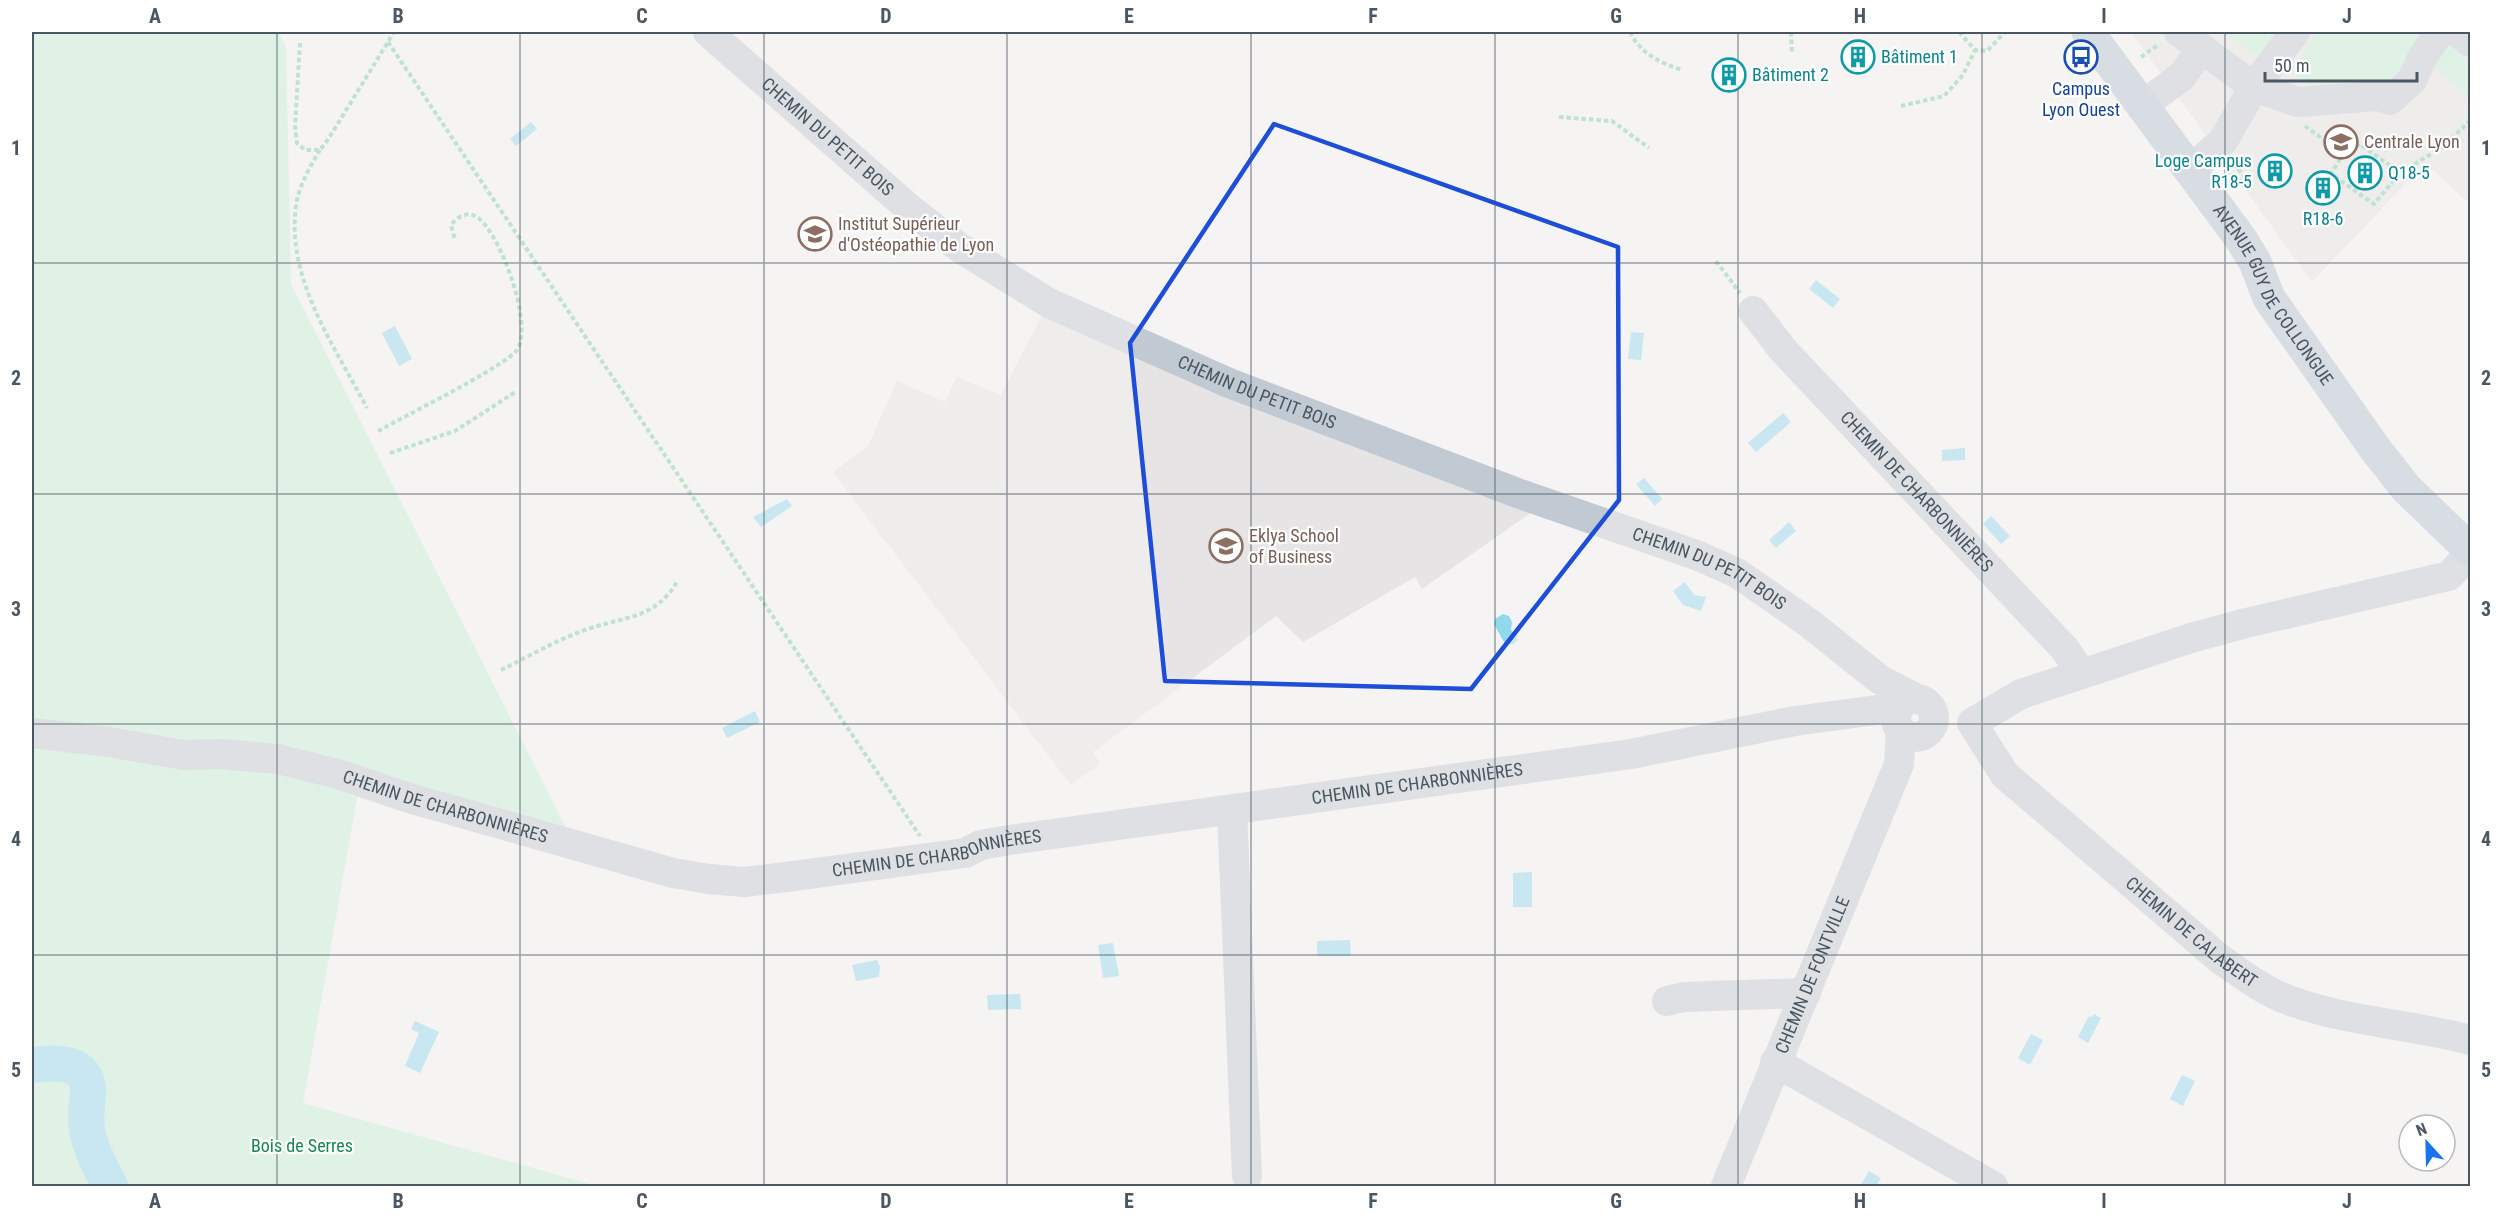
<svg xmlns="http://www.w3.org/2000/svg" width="2502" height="1218" font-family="'Roboto Condensed',sans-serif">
	<rect width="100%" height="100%" fill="#f5f3f3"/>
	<!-- education -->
	<path fill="#e6e4e5" d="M2131 32H2470V204L2425 163 2312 282Z
		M1042 315 1261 411 1532 512 1422 589 1415 577 1303 642 1276 616 1093 752 1100 763 1071 785 833 472 868 446 897 381 945 402 957 377 1001 395Z"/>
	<!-- green -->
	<path fill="#c3f1d5" d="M32 32H278L286 47 291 284 568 832 358 793 303 1103 596 1186H32Z
		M2223 32H2281L2267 51 2256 54Z
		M2318 32H2445L2470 52V99L2419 52 2386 88 2326 90 2310 86 2290 71Z"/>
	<!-- water -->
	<path fill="#90daee" d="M531 122 537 129 516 146 510 139Z
		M1816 280 1840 299 1833 308 1809 289Z
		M395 326 412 359 399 366 382 333Z
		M1631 332 1644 333 1641 360 1628 359Z
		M1783 413 1791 422 1756 452 1748 443Z
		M1965 448V460L1942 461V450Z
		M1644 478 1662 499 1655 506 1636 484Z
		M787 499 792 506 761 527 753 517Z
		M1991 516 2010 536 2001 544 1983 524Z
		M1789 522 1796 531 1776 548 1769 540Z
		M1685 582 1694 595 1706 597 1701 611 1683 605 1673 591Z
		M1503 614 1509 616 1512 622 1511 630 1518 639 1514 644H1505L1494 624 1495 619Z
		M755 711 760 722 727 738 722 728Z
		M1532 872V907H1513V873Z
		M1350 940 1351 956H1317V941Z
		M1113 943 1119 976 1103 978 1098 945Z
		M877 960 880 967 879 977 856 981 852 965Z
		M1020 994 1021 1009 988 1010 987 995Z
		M2094 1014 2101 1018 2088 1043 2078 1037 2089 1016 2092 1017Z
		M415 1021 439 1032 420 1073 405 1066 419 1033 411 1029Z
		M2031 1034 2043 1040 2030 1065 2018 1058Z
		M2182 1075 2195 1081 2183 1106 2170 1099Z
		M1869 1171 1881 1178 1876 1186H1860Z"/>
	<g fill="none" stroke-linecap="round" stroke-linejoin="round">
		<!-- river -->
		<path stroke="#90daee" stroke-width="36" d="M32 1065C55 1062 89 1060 88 1093 87 1106 85 1117 87 1130 91 1150 101 1169 110 1186"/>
		<!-- path -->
		<path stroke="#7ad0a6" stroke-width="4" stroke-dasharray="4.5 3" stroke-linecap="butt" d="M1630 32C1640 53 1660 63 1682 70
			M1791 32 1792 54
			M1959 32 1975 50 1987 51 2005 32
			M388 42 920 836
			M300 43 295 126 297 143 305 150H320L329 138 394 32
			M2141 57 2158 45
			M1901 106 1944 96 1963 75 1975 50
			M1559 117 1612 121 1649 148
			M2305 126 2343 154 2331 174 2374 204 2400 173 2441 148 2470 121
			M320 150C311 165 301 182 297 200 283 275 334 345 367 408
			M2343 154 2360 144 2400 173
			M2227 171 2245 184 2248 180 2233 163
			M1716 261 1740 293
			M378 431C403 417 504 367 517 350 534 326 500 229 475 216 466 211 456 218 451 225L455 240
			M390 453 455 431 517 391
			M501 670C528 657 556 640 585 630 624 616 654 620 677 582"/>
		<!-- minor -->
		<g stroke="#c1cad2" stroke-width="30">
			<path id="s1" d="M708 32 911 210 960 248 1049 303 1229 383 1520 494 1696 555 1737 573 1809 623 1879 679 1917 699"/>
			<path d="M2179 32 2254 87 2298 102 2379 96 2390 100 2412 80 2423 56 2440 32"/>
			<path d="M2458 32 2470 42"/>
			<path d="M2142 106 2182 76 2202 48"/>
			<path d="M2190 170 2223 141 2254 87 2295 32"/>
			<path id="s2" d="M1753 311 1784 351 2064 648 2082 674"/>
			<path id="s3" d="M2470 553 2449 576 2246 623 2191 638 2021 694 1972 723 2005 775 2220 959C2242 974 2265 992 2291 1001 2348 1022 2412 1024 2470 1040"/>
			<circle cx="1915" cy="718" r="19"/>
			<path id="s4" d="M32 733 109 742 184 755 220 754 278 759 338 774 409 798 673 873 709 879 744 882 786 877 965 853 981 845 1003 841 1631 754 1795 721 1884 709 1898 710"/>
			<path d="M1232 810 1247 1176"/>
			<path d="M1667 1001 1684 997 1806 993"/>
			<path d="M1775 1062 1993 1186"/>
			<path id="s5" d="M1726 1186 1899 764 1901 731"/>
		</g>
		<!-- major -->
		<path stroke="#b3c2d1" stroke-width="33" id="s6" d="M2088 32 2241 239 2255 262 2269 298 2376 450 2406 488 2470 550"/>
	</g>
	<!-- marked area -->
	<path d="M0 0H2502V1218H0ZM1274 124 1618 247 1619 500 1471 689 1165 681 1130 343Z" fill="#f5f3f3" fill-opacity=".55" fill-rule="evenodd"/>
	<path fill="none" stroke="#1d4ed8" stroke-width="4.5" stroke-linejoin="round" d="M1274 124 1618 247 1619 500 1471 689 1165 681 1130 343Z"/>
	<!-- grid -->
	<path fill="none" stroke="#4a5661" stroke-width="1.5" stroke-opacity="0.55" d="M277 32V1186M520 32V1186M764 32V1186M1007 32V1186M1251 32V1186M1495 32V1186M1738 32V1186M1982 32V1186M2225 32V1186M32 263H2470M32 494H2470M32 724H2470M32 955H2470"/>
	<!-- icons -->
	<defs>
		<symbol id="building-ring" viewBox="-11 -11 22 22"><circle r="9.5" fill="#fff" stroke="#0f9aa8" stroke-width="1.5"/><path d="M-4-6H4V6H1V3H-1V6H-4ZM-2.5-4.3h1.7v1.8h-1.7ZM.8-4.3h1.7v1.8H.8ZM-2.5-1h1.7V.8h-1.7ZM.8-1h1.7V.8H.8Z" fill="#0f9aa8"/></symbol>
		<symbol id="bus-ring" viewBox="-11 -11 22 22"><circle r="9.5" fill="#fff" stroke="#1a4fb4" stroke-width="1.5"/><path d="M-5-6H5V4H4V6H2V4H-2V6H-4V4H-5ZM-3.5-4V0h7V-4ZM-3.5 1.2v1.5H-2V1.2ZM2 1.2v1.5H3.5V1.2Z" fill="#1a4fb4"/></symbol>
		<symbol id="university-ring" viewBox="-11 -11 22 22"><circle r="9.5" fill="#fff" stroke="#8d6e63" stroke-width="1.5"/><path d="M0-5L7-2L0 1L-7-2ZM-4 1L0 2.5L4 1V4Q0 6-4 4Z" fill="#8d6e63"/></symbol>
	</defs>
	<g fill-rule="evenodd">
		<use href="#building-ring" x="1839" y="38" width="38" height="38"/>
		<use href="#bus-ring" x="2062" y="38" width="38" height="38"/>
		<use href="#building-ring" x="1710" y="56" width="38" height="38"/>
		<use href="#university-ring" x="2322" y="123" width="38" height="38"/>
		<use href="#building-ring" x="2256" y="152" width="38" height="38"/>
		<use href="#building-ring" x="2346" y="154" width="38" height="38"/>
		<use href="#building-ring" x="2304" y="169" width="38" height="38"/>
		<use href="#university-ring" x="796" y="215" width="38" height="38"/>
		<use href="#university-ring" x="1207" y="527" width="38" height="38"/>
	</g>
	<g text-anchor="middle" stroke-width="4.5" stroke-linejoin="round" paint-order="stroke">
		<!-- culture labels -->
		<g font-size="18" fill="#0d838f" stroke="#fff" text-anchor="start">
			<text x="1881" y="63">Bâtiment 1</text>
			<text x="1752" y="81">Bâtiment 2</text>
			<text x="2252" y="167" text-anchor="end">Loge Campus<tspan x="2252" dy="21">R18-5</tspan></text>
			<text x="2388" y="179">Q18-5</text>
			<text x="2323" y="225" text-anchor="middle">R18-6</text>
		</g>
		<!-- transit labels -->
		<g font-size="18" fill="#164399" stroke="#fff">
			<text x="2081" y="95">Campus<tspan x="2081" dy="21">Lyon Ouest</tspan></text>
		</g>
		<!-- street labels -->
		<g font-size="18" fill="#4a5661" stroke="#fff">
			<text dy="6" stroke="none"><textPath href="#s1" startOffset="159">CHEMIN DU PETIT BOIS</textPath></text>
			<text dy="6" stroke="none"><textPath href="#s6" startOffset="322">AVENUE GUY DE COLLONGUE</textPath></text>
			<text dy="6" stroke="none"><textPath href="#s1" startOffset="663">CHEMIN DU PETIT BOIS</textPath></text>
			<text dy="6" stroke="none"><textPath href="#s2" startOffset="244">CHEMIN DE CHARBONNIÈRES</textPath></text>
			<text dy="6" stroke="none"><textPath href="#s1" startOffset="1149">CHEMIN DU PETIT BOIS</textPath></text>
			<text dy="6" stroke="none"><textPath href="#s4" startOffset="1412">CHEMIN DE CHARBONNIÈRES</textPath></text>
			<text dy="6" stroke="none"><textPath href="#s4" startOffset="422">CHEMIN DE CHARBONNIÈRES</textPath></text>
			<text dy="6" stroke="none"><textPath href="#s4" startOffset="926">CHEMIN DE CHARBONNIÈRES</textPath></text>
			<text dy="6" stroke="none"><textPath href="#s3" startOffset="838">CHEMIN DE CALABERT</textPath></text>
			<text dy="6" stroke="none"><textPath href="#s5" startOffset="228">CHEMIN DE FONTVILLE</textPath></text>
		</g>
		<!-- education labels -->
		<g font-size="18" fill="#785e54" stroke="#fff" text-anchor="start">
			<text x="2364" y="148">Centrale Lyon</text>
			<text x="838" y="230">Institut Supérieur<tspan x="838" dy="21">d'Ostéopathie de Lyon</tspan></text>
			<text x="1249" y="542">Eklya School<tspan x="1249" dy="21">of Business</tspan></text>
		</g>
		<!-- park labels -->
		<g font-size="18" fill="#17864f" stroke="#fff">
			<text x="302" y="1152">Bois de Serres</text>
		</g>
	</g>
	<!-- border -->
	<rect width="2502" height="1218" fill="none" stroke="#ffffff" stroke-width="66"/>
	<!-- north arrow -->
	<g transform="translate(2427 1143) rotate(338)"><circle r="28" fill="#ffffff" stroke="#b7bbc0" stroke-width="1.5"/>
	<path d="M0-4.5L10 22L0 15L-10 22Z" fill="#1a73e8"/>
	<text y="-9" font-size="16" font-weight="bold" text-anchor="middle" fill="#4a5661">N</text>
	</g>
	<!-- scale -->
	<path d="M2265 72v9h152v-9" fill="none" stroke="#4a5661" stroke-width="3"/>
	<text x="2274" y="72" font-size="18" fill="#4a5661" stroke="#ffffff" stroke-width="4.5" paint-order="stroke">50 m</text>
	<rect x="33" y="33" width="2436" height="1152" fill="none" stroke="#4a5661" stroke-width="2"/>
	<g font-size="20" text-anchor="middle" font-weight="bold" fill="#4a5661">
		<text x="155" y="23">A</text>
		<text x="398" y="23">B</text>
		<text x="642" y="23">C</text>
		<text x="886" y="23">D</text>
		<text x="1129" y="23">E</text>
		<text x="1373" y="23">F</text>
		<text x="1616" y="23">G</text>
		<text x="1860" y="23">H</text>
		<text x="2104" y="23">I</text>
		<text x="2347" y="23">J</text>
		<text x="16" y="155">1</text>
		<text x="2486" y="155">1</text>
		<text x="16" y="385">2</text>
		<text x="2486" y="385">2</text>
		<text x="16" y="616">3</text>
		<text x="2486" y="616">3</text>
		<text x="16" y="846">4</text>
		<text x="2486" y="846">4</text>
		<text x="16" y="1077">5</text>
		<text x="2486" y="1077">5</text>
		<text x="155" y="1208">A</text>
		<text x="398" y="1208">B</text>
		<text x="642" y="1208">C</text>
		<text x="886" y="1208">D</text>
		<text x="1129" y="1208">E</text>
		<text x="1373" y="1208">F</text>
		<text x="1616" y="1208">G</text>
		<text x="1860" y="1208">H</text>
		<text x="2104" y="1208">I</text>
		<text x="2347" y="1208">J</text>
	</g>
</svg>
